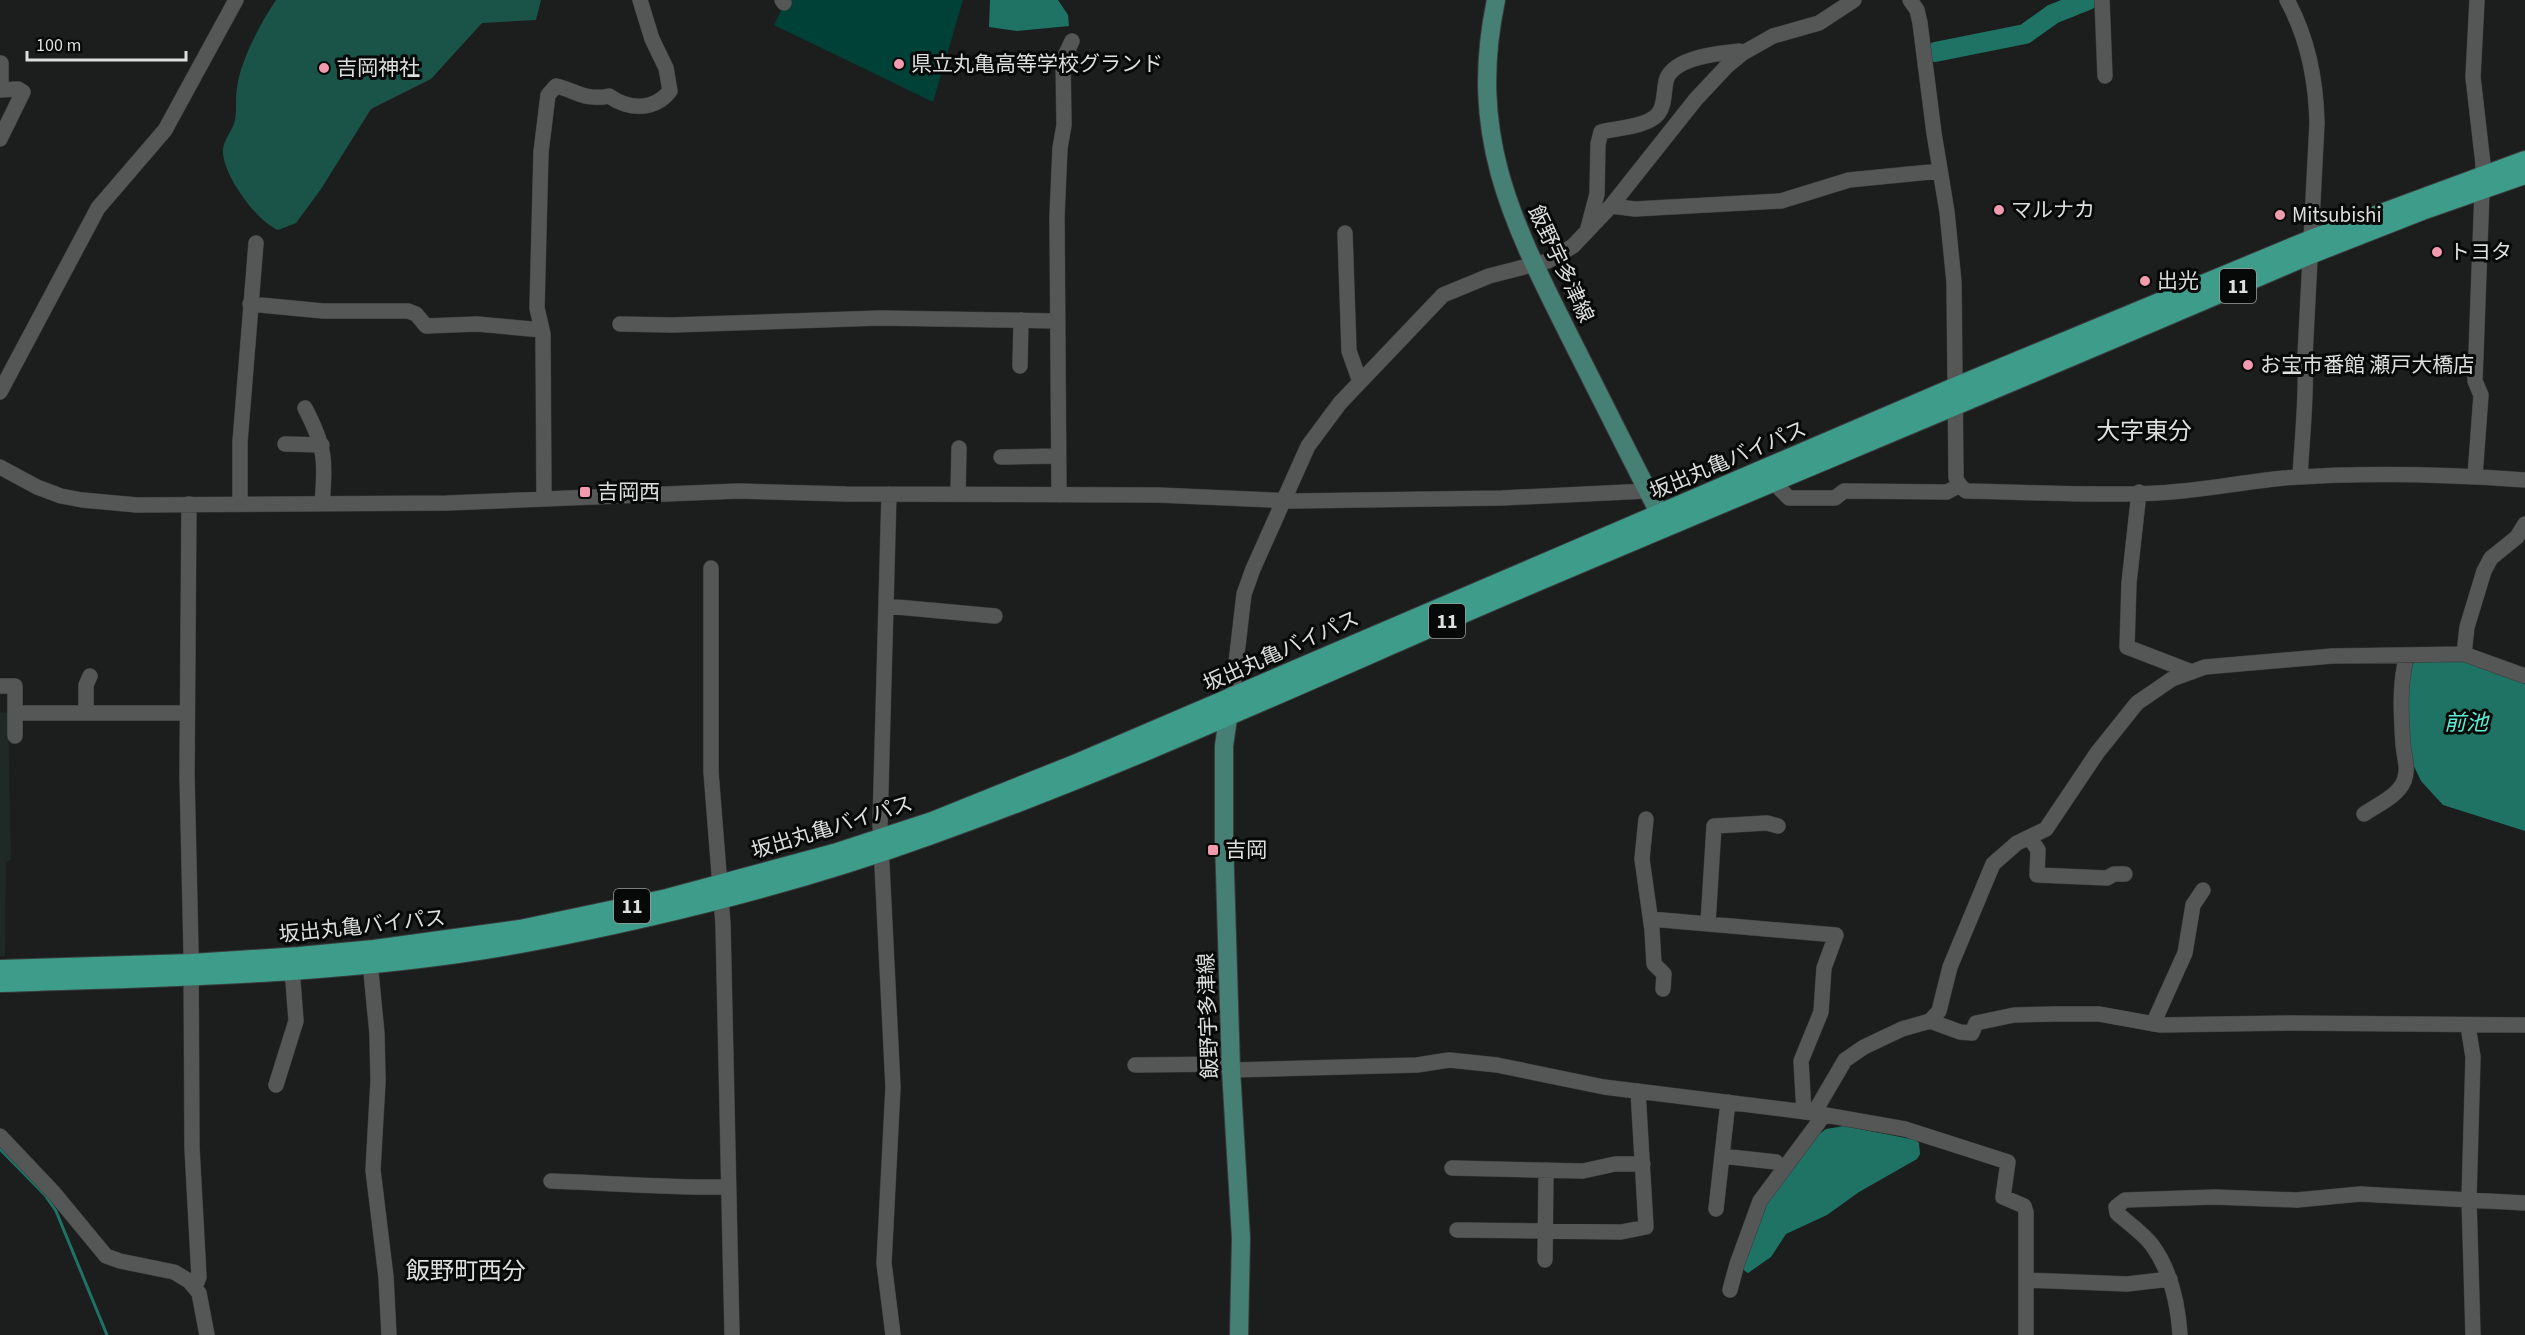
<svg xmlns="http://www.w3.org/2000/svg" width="2525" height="1335" font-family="'Source Sans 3','Noto Sans JP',sans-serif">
	<rect width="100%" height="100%" fill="#1b1e1d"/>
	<!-- built -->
	<path fill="#1f2926" d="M0 712 8 713 11 860 6 862 5 956H0Z"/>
	<!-- green -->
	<path fill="#004137" d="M786 0H963L933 102 774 25Z"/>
	<!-- forest -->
	<path fill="#1a5348" d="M276 0H541L536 20 482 23 431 79 371 109 321 189 296 223 278 230C257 222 221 173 223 149 224 139 233 130 235 120 237 109 235 98 237 88 240 61 261 22 276 0Z"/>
	<!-- water -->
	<path fill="#1f7365" d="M990 0H1058L1068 15 1069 26 1017 31 989 27Z
		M2458 658 2525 681V831L2443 805 2421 781 2412 762 2409 736 2408 667 2417 661Z
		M1844 1126 1916 1140 1919 1143 1920 1154 1917 1159 1859 1192 1827 1215 1786 1234 1771 1257 1748 1273 1742 1269 1767 1204 1815 1137 1826 1129Z"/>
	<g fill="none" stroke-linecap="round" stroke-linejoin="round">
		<!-- stream -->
		<path stroke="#1f7365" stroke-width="3" d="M0 1149 45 1195 56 1211 107 1335"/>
		<!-- river -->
		<path stroke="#1f7365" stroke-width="20" d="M1935 52 2025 34 2053 14 2088 0"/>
		<defs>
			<path id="minor" d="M782 0 784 3
				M1910 0 1917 10 1920 23 1934 133 1947 212 1954 282 1956 477 1958 484 1966 491C2029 492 2094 496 2157 493 2200 491 2242 482 2284 478 2365 472 2444 474 2525 480
				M2102 0 2105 76
				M2287 0C2308 38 2316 79 2317 123L2305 356C2307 397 2302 437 2300 477
				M1 63V90
				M0 90 18 89 23 92 0 139
				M1611 206 1635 209 1781 201 1849 180 1940 171
				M1588 228 1597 194 1598 144 1601 132C1617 128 1647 127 1658 114 1666 104 1663 89 1667 78 1676 57 1720 53 1739 51L1743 53
				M1345 233 1349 351 1360 382
				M250 304 323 311H408L416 314 426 326 477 324 542 330
				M620 324 672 325 880 318 1057 321
				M1020 366 1021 320
				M0 392 98 208 165 130 236 0
				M305 408C325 446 326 461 322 503
				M285 444 322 445
				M1001 457 1058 456
				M0 467 37 487 61 496 82 500 137 505 447 503 739 491 846 494 1158 495 1293 501 1502 498 1647 491
				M2475 476 2481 395 2475 381 2483 164 2473 77 2477 0
				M1774 483 1789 498H1835L1844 491 1947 492 1960 485
				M2139 492 2129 583 2127 647 2192 672
				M889 494 880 825 893 1087 884 1263 893 1335
				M958 494 959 448
				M1059 495 1057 216 1060 148 1064 125 1063 60 1072 41
				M544 499 543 334 537 308 541 152 548 95 556 86C577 91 585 101 609 96 629 110 654 111 670 91L666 68 652 39 640 0
				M189 504 187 775 191 951 192 1148 199 1277 195 1287
				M240 504V442L256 243
				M711 568V772L723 924 732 1335
				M886 606 995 616
				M2464 654 2525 676
				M0 686H15V736
				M1232 697 1244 594 1253 569 1308 446 1340 403 1443 295 1489 276 1548 261 1573 246 1611 206 1696 99 1727 66 1743 53 1773 36 1819 23 1854 0
				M15 713H186
				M86 713V685L90 676
				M2364 814C2377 805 2398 796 2404 781 2409 769 2404 757 2403 744 2401 715 2399 683 2407 655
				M1646 819 1642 859 1652 930 1654 964 1664 974 1663 989
				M2030 838 2038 850 2037 875 2107 878 2114 874H2125
				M1651 919 1836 935 1824 968 1821 1012 1801 1061 1804 1112
				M1708 923 1714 826 1767 823 1778 826
				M374 955 371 972 377 1034 378 1081 373 1170 386 1277 389 1335
				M1930 1021 1960 1032 1972 1033 1976 1023 2014 1015 2056 1014H2099L2160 1025 2291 1023 2525 1025
				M2153 1024 2185 953 2193 905 2203 890
				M2468 1026 2473 1057 2469 1199 2473 1335
				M1135 1065 1231 1064
				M1231 1070 1417 1065 1449 1060 1497 1065 1604 1087 1814 1113 1905 1129 2008 1162 2003 1197 2024 1206 2026 1212V1335
				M276 1085 296 1021 293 981 289 971
				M1814 1113 1845 1060 1864 1047 1902 1029 1930 1021 1939 1011 1950 967 1993 864 2017 843 2046 829 2097 753 2137 703 2172 679 2205 667 2332 656 2464 654 2467 627 2484 571 2491 558 2517 537 2525 524
				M0 1136 54 1193 106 1256 120 1261 174 1272 189 1281 199 1293 207 1335
				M1722 1156 1776 1162
				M1452 1168 1583 1171 1615 1164H1643
				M551 1181C610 1183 669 1188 728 1187
				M1716 1209 1728 1102
				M1457 1230 1621 1232 1646 1227 1638 1091
				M1545 1260 1546 1170
				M2027 1280 2127 1284 2170 1279
				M1730 1290 1737 1264 1760 1201 1824 1115
				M2180 1335C2178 1304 2171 1271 2152 1245 2143 1233 2128 1223 2117 1213L2116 1207 2125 1200 2214 1197 2297 1200 2360 1194 2525 1203"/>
			<path id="major" d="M1496 0C1467 138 1513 223 1573 343 1604 404 1634 465 1666 526
				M1230 704 1224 746V839L1231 1070 1241 1238 1239 1335"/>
			<path id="highway" d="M0 969 191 963 299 956 374 949 520 929 667 898 834 853 932 821 1079 762 1954 387 2311 239 2525 160
				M0 983C175 977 353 975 526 943 662 917 799 883 929 836 1126 766 1316 677 1507 595 1774 481 2043 371 2310 255L2422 211 2525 175"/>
		</defs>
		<!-- minor casing -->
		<use href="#minor" stroke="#3a3b3b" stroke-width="16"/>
		<!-- major casing -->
		<use href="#major" stroke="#3a3b3b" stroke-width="20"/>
		<!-- highway casing -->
		<use href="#highway" stroke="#3a3b3b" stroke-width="20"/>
		<!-- minor -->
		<use href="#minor" stroke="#545756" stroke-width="15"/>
		<!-- major -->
		<use href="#major" stroke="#468075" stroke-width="18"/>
		<!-- highway -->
		<use href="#highway" stroke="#3d9c8a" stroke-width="18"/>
	</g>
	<!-- markers -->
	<g fill="#f29aae" stroke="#070808" stroke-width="2">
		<circle cx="899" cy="64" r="6"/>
		<circle cx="324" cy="68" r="6"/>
		<circle cx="1999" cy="210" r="6"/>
		<circle cx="2280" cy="215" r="6"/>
		<circle cx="2437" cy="252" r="6"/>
		<circle cx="2145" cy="281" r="6"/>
		<circle cx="2248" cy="365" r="6"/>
		<rect x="579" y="486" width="12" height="12" rx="3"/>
		<rect x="1207" y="844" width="12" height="12" rx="3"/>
	</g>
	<g text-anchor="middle" stroke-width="6" stroke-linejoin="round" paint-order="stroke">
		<!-- shield labels -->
		<g fill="#070808" stroke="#9d9e9e" stroke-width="1.5">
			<rect x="2220" y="269" width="36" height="34" rx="4.5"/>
			<rect x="1429" y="604" width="36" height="34" rx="4.5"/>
			<rect x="614" y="889" width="36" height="34" rx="4.5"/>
		</g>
		<g font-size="20" font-weight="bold" fill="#dddede">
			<text x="2238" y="293">11</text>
			<text x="1447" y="628">11</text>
			<text x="632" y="913">11</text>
		</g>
		<!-- poi labels -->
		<g font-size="21" fill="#dddede" stroke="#070808" text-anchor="start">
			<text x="911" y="71">県立丸亀高等学校グランド</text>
			<text x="336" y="75">吉岡神社</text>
			<text x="2011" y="217">マルナカ</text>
			<text x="2292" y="222">Mitsubishi</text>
			<text x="2449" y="259">トヨタ</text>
			<text x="2157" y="288">出光</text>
			<text x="2260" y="372">お宝市番館 瀬戸大橋店</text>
			<text x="597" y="499">吉岡西</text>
			<text x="1225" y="857">吉岡</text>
		</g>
		<!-- street labels -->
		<g font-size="21" fill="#dddede" stroke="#070808">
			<text transform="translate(1561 264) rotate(65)" y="7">飯野宇多津線</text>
			<text transform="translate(1728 460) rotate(-23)" y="7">坂出丸亀バイパス</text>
			<text transform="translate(1281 651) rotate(-24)" y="7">坂出丸亀バイパス</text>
			<text transform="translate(832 827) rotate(-17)" y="7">坂出丸亀バイパス</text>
			<text transform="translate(362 926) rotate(-6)" y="7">坂出丸亀バイパス</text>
			<text transform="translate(1208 1016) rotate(-92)" y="7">飯野宇多津線</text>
		</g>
		<!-- water labels -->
		<g font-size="22" font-style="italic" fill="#5aefd4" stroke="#070808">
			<text x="2466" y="730">前池</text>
		</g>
		<!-- quarter labels -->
		<g font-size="24" fill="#dddede" stroke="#070808">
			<text x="2144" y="439">大字東分</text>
			<text x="466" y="1279">飯野町西分</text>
		</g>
	</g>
	<!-- scale -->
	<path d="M27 51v9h159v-9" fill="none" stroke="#dddede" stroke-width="3"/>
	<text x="36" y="51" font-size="18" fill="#dddede" stroke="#070808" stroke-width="4.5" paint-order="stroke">100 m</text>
</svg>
